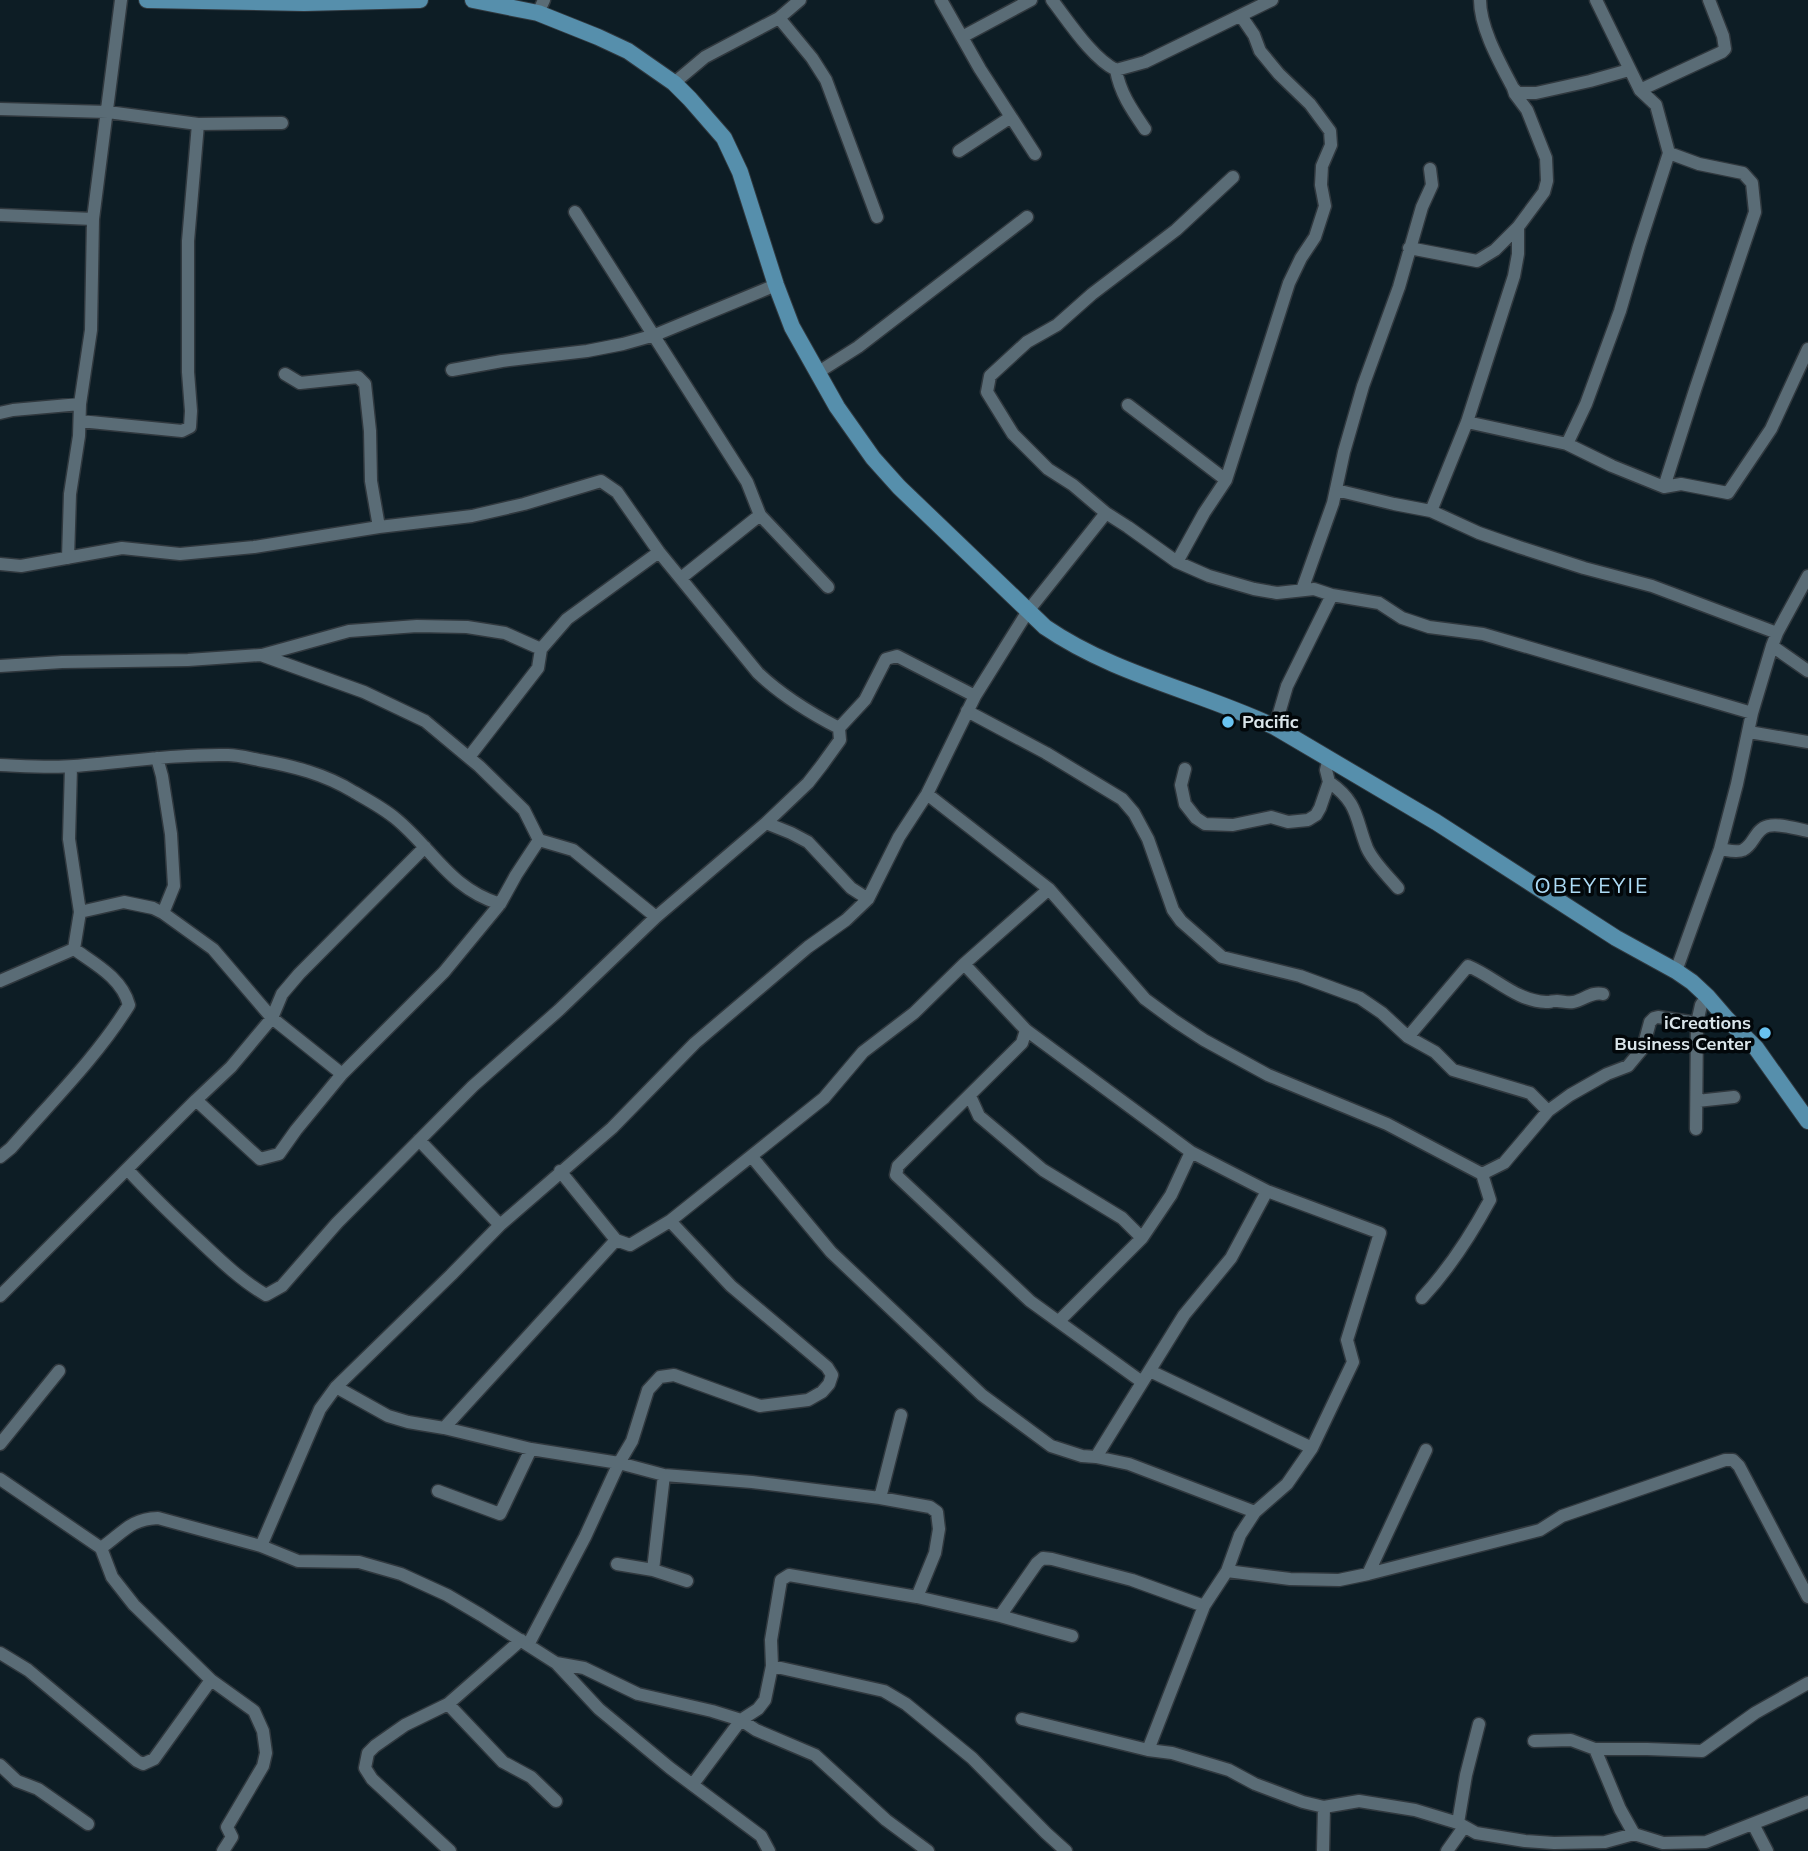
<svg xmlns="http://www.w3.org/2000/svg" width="1808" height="1851" font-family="Mulish,sans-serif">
	<rect width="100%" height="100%" fill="#0d1d25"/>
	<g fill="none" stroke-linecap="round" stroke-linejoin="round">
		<defs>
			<path id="minor" d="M941 0 980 69 1035 154
				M1052 0C1069 22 1092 58 1116 70L1145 62 1272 0
				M1480 0C1480 28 1500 63 1513 88L1518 93H1536L1590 81 1629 70
				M538 13 544 0
				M779 18 812 58 826 80 877 217
				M962 37 1031 0
				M1116 70C1120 93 1132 110 1145 129
				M674 83 705 57 779 18 800 0
				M1640 90 1722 52 1725 49 1723 36 1709 0
				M0 109 108 112 198 124 282 123
				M959 151 1011 117
				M1233 177 1176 230 1092 294 1057 325 1027 342 990 376 987 392 1013 434 1048 469 1073 485 1106 513 1128 527 1177 562 1209 576 1254 589 1277 593 1314 589 1332 595 1379 603 1402 618 1429 627 1483 634 1752 713
				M575 212 747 482 760 515 828 587
				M0 215 93 219
				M1409 248 1477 261 1495 250 1518 227 1544 192 1547 181 1546 158 1527 110 1515 94 1513 88
				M452 370 502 361 587 351 623 344 655 335 776 285
				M817 373 858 347 1027 217
				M285 374 300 383 358 377 365 384 370 431 371 481 379 527
				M1128 405 1226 480
				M0 413 13 410 80 404
				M80 421 182 431 190 427 191 411 188 372V241L198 124
				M1467 422 1567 444 1612 466 1664 487 1681 484 1728 493 1771 429 1808 349
				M1567 444 1586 404 1620 311 1639 246 1669 153 1656 105 1640 90 1596 0
				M1664 487 1695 390 1755 212 1752 183 1743 173 1699 164 1669 153
				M1336 490 1394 504 1431 511 1479 533 1519 547 1584 568 1652 586 1777 633
				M1431 511 1467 422 1514 276 1518 254V227
				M68 558 70 494 79 436 80 404 91 330 93 219 121 0
				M1177 562 1204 513 1226 480 1289 283 1301 258 1315 237 1325 206 1321 185 1322 166 1331 145 1330 131 1310 104 1279 74 1260 51 1254 35 1241 16
				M0 564 21 566 122 548 180 554 254 547 379 527 472 516 524 504 601 481 617 492 659 552 758 673C780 694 812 714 839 728
				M681 578 760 515
				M1302 590 1333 503 1344 452 1363 386 1399 287 1422 207 1432 185 1430 169
				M1772 646 1808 671
				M262 655 349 631 417 626 467 627 505 633 541 649
				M0 666 62 662 188 660 261 655 364 692 425 721 479 766 524 810 539 840 573 850 656 917
				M967 711 1046 753 1122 799 1134 813 1148 839 1173 910 1181 921 1222 957 1300 976 1360 998 1382 1013 1408 1037 1435 1052 1453 1070 1530 1093 1548 1111
				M1275 727 1287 686 1332 595
				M1749 732 1808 742
				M469 757 538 668 541 649 567 619 659 552
				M157 758 162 776 171 834 174 886 163 913
				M1329 758 1326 770 1329 782C1359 803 1355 818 1367 848 1373 862 1388 876 1398 888
				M0 765C25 766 50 768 74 766 126 762 177 754 228 755 238 755 249 758 259 760 293 766 325 774 354 792 368 800 383 808 395 818 433 849 449 888 500 904
				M1185 769 1181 785 1185 804 1196 818 1205 824 1233 825 1271 817 1288 822 1308 820 1316 815 1320 808 1329 782
				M927 794 1049 889 1145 999 1175 1021 1204 1040 1268 1075 1387 1124 1482 1174
				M766 823 808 783 822 765 840 740 839 728 865 700 886 659 897 656 975 696
				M1720 849C1727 850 1737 853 1743 850 1754 845 1755 829 1768 826 1780 823 1796 829 1808 831
				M80 912 124 902 153 908 163 913 213 949 272 1018 342 1074
				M964 964 1026 1030 1191 1152 1267 1191 1380 1233 1347 1340 1353 1362 1312 1448 1287 1484 1255 1512 1240 1535 1227 1571 1204 1606 1148 1750
				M1676 971 1720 849 1737 784 1752 713 1772 646 1777 633 1808 576
				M0 981 74 949 80 912 69 839 71 767
				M1026 1030 1022 1043 898 1166 896 1175 1030 1301 1142 1382
				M1408 1037 1468 966C1495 977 1516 1001 1546 1002 1555 1002 1547 1001 1557 1001 1562 1001 1567 1003 1573 1002 1584 1000 1592 991 1603 994
				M970 1096 979 1116 1043 1170 1122 1218 1142 1238
				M196 1100 260 1159 279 1154 296 1130 342 1074 444 972 500 904 516 875 539 840
				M1697 1101 1734 1097
				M1696 1129 1697 1023 1701 1005 1707 996
				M419 1140 500 1225
				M0 1157 11 1148C51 1102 97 1057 129 1005 122 978 95 964 74 949
				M752 1157 831 1252 982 1395 1051 1446 1082 1456 1096 1457 1129 1464 1255 1512
				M127 1169C151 1195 176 1219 202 1243 222 1262 242 1281 266 1295L282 1286 337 1223 473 1086 559 1010 656 917 766 823 791 833 808 842 851 888 868 899
				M616 1240 630 1245 670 1221 824 1098 863 1052 914 1013 964 964 1049 889
				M0 1296 196 1100 231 1067 272 1018 282 994 299 974 425 847
				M1422 1298C1449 1269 1471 1235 1490 1200L1482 1174 1504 1163 1548 1111 1570 1095 1607 1074 1628 1066 1643 1048 1650 1022 1654 1018 1658 1017 1697 1023
				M1059 1321 1142 1238 1171 1195 1191 1152
				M1150 1371 1312 1448
				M336 1387 388 1416 408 1422 444 1428 531 1449 619 1463 664 1475 752 1482 880 1498 930 1507 937 1512 939 1529 935 1553 917 1597
				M444 1428 616 1240 560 1171
				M0 1444 59 1371
				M1096 1457 1184 1315 1231 1258 1267 1191
				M0 1479 101 1548 112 1577 134 1605 211 1680 254 1711 263 1731 266 1753 263 1766 227 1827 232 1837 223 1851
				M438 1491 500 1514 531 1449
				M880 1498 901 1415
				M261 1546 320 1409 336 1387 451 1275 500 1225 612 1128 695 1043 808 947 846 920 868 899 899 837 927 794 975 696 1028 611 1106 513
				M101 1548C123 1533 130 1519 158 1518L261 1546 298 1561 359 1562 401 1574 447 1595 481 1615 556 1663 599 1709 670 1768 761 1836 769 1851
				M617 1564 653 1570 687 1581
				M653 1570 664 1475
				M1227 1571 1290 1579 1339 1580 1368 1574 1540 1530 1562 1516 1725 1460H1733L1739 1466 1808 1597
				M1368 1574 1426 1450
				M1000 1616 1037 1563 1043 1558 1052 1559 1132 1580 1204 1606
				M528 1645 585 1537 619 1463 632 1441 648 1390 660 1377 674 1375 760 1406 808 1400 822 1392 829 1384 832 1375 827 1367 731 1286 670 1221
				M0 1653 28 1670 137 1761 143 1764 154 1759 211 1680
				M556 1663 584 1668 638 1694 712 1711 741 1720 756 1730 815 1755 886 1820 928 1851
				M772 1666 884 1691 906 1704 972 1758 1046 1833 1066 1851
				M448 1704 503 1762 531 1777 556 1801
				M1022 1719 1148 1750 1172 1753 1229 1770 1255 1784 1303 1802 1324 1807 1359 1801 1415 1810 1458 1823 1476 1833 1525 1841 1554 1843 1605 1842 1634 1834 1663 1843 1706 1842 1808 1802
				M1534 1741 1571 1740 1595 1749H1647L1702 1751 1755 1713 1808 1683
				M1595 1749 1620 1809 1634 1834
				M0 1765 17 1781 38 1789 88 1824
				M693 1784 741 1720 758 1709 765 1700 772 1666 771 1640 781 1580 789 1575 917 1597 1000 1616 1072 1636
				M1458 1823 1466 1775 1479 1724
				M1753 1824 1767 1851
				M450 1851 372 1779 365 1768 368 1753 375 1746 405 1725 448 1704 521 1640
				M1323 1851 1324 1807
				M1447 1851 1464 1827"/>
			<path id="major" d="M147 0 304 3 420 0
				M473 0 538 13 598 37 628 51 674 83 690 99 724 138 740 172 776 285 792 327 837 407 873 458 899 487 1045 627C1115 675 1199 691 1275 727L1436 822 1616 938 1676 971 1692 982 1707 996 1726 1018 1756 1048 1808 1121"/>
		</defs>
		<!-- minor casing -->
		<use href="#minor" stroke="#30383e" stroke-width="15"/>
		<!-- major casing -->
		<use href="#major" stroke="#30383e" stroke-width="18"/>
		<!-- minor -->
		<use href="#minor" stroke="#5a6c76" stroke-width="12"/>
		<!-- major -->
		<use href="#major" stroke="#568fac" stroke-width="16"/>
	</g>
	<!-- markers -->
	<g fill="#69c3f1" stroke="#02070a" stroke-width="2.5">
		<circle cx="1228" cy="722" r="7"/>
		<circle cx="1765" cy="1033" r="7"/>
	</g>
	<g text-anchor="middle" stroke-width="7" stroke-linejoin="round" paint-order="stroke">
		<!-- poi labels -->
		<g font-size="18" font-weight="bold" fill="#dae5ea" stroke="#02070a" text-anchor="start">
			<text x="1242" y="728">Pacific</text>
			<text x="1751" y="1029" text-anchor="end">iCreations<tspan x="1751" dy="21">Business Center</tspan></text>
		</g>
		<!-- quarter labels -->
		<g font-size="21" letter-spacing="2" fill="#addbf5" stroke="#02070a">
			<text x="1592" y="893">OBEYEYIE</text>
		</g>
	</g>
</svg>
